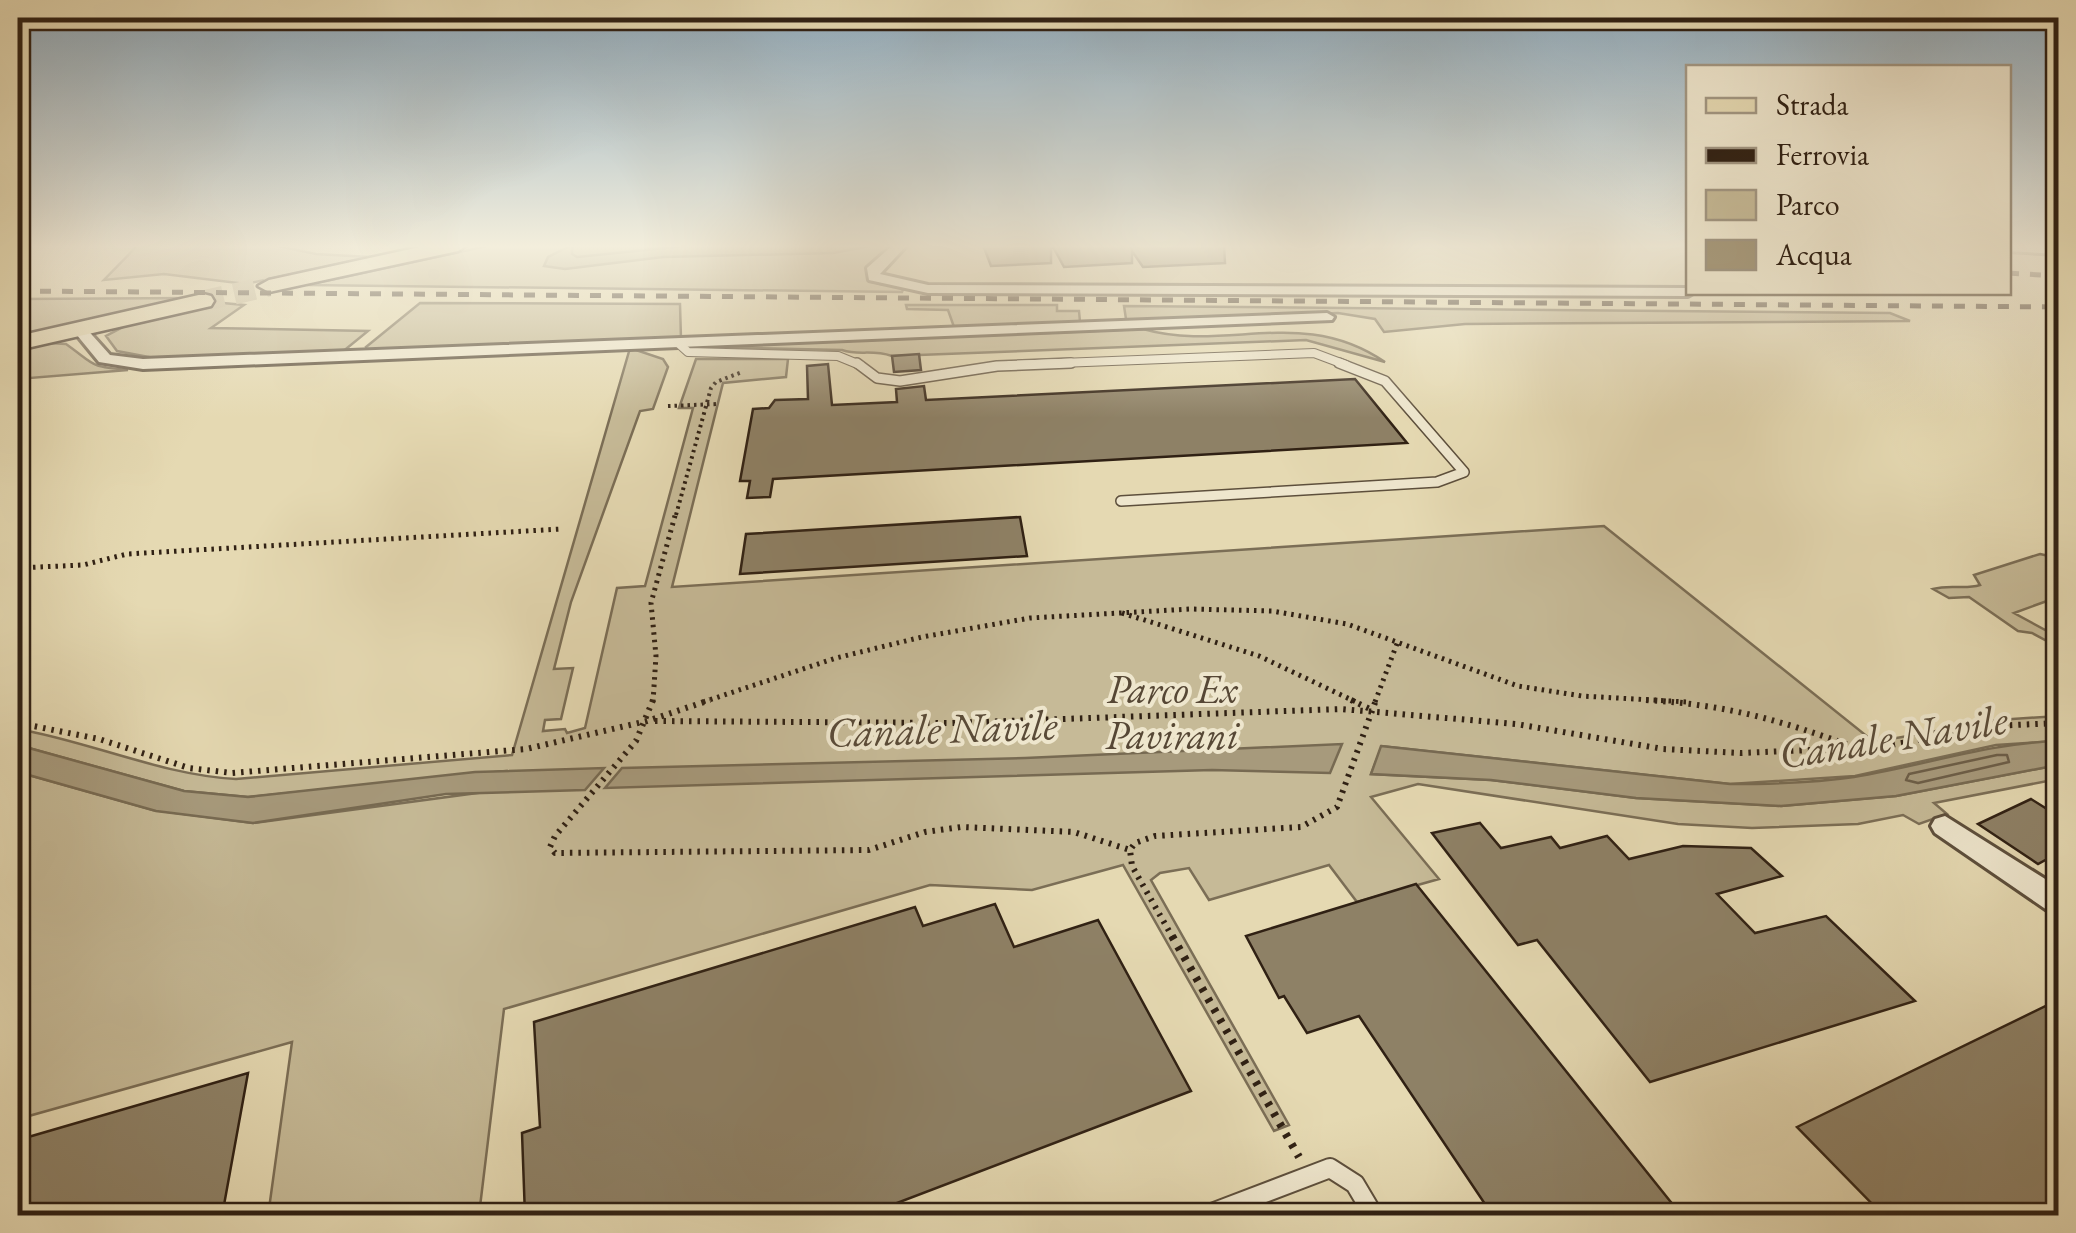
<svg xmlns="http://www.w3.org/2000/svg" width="2076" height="1233" font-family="'EB Garamond',serif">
	<rect width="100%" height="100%" fill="#e5d9b2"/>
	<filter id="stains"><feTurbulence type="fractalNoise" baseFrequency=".002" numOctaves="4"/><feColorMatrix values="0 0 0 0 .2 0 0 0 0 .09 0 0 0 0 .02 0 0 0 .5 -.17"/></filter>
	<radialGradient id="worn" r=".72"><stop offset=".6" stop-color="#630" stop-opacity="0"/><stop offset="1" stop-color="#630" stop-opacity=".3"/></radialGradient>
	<!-- green -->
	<path fill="#c6ba97" stroke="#7b6e56" stroke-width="2.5" d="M138 245H273L316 254 370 257 246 284 164 274 104 280Z
		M492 245H894L867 270 868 278 880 284 904 287 902 292 307 285Z
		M190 298 18 336V299Z
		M223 303 244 305 211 328 368 331 341 353 154 358 117 351 106 336 129 324Z
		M420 303 680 304 681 339 368 350 366 347Z
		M906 305H1057V311H1079L1080 322 954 327 948 310 907 309Z
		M1124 306 1890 313 1910 321 1465 324 1384 332 1375 319 1338 313 1162 321 1126 319Z
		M1143 329C1227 353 1302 305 1385 362L1306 340 892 356C870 349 860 356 842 350L699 347Z
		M47 343 66 344C97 366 87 366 128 370L18 379V349Z
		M630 348 663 359 668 367 653 409 640 411 571 602 554 669 573 668 561 719 545 720 543 731 565 729 567 733 585 728 617 588 645 586 693 408H679L696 359H788L786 377 723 383 672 587 1604 526 1874 742 1998 720 2058 716V741L1996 745 1855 776 1730 784 1382 746 1371 774 1491 780 1636 798 1781 806 1896 796 2058 765V779L1934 803 1947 814 1919 824 1903 815 1858 824 1752 828 1678 824 1418 784 1371 797 1439 879 1357 902 1329 865 1209 900 1189 868 1160 873 1151 880 1289 1125 1274 1131 1123 865 1032 890 930 885 504 1009 479 1215 268 1216 292 1042 18 1119V772L153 810 253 823 499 790 506 771 248 797 184 791 18 745V729C91 742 162 775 236 779L512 755Z
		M2040 554 2058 558V597L2014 613 2058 637V647L2032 633 2018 631 1969 597 1949 598 1933 589C1951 584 1964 590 1980 585L1974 575Z"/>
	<!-- water -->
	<path fill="#a79a7c" stroke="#776a52" stroke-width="2.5" d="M572 245H876L833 253 663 257 565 269 544 266 548 257Z
		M2058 741V765L1896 796 1781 806 1636 798 1491 780 1371 774 1381 746 1730 784C1772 784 1813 783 1854 777 1923 766 1988 743 2058 741Z
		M1342 744 1330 773 1212 770 605 788 622 768 1025 758Z
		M18 745 184 791 248 797 475 772 604 768 585 790 446 794 253 823 156 811 18 772Z"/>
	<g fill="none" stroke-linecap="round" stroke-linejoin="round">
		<!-- shore -->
		<path stroke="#6c5e48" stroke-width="2.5" d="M572 245V254L577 257 694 245
			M1997 755H2007L2009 762 1918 783 1906 780 1909 774Z"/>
	</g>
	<!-- building -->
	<path fill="#8e8166" stroke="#302114" stroke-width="2.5" d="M983 245H1051V263L991 266Z
		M1052 245H1224L1225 263 1143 267 1132 251V263L1064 267Z
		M919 354 921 370 894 372 892 356Z
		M828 364 832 405 897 402 896 389 924 386 926 400 1355 379 1407 443 773 479 770 497 747 498 750 481H740L753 409 769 408 775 400 808 399 807 366Z
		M1020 517 1027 556 740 574 746 534Z
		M2031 799 2058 816V853L2038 864 1978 824Z
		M1480 823 1501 848 1551 837 1560 848 1607 836 1629 859 1683 846 1751 848 1782 876 1717 894 1755 933 1826 916 1915 1001 1650 1082 1537 940 1518 945 1432 833Z
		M1416 884 1682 1216H1493L1359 1016 1307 1033 1284 996 1279 998 1246 936Z
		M995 904 1014 947 1098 920 1191 1091 863 1216H525L522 1133 540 1127 534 1022 915 907 923 926Z
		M2058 1000V1216H1884L1797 1127Z
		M248 1073 222 1216H18V1140Z"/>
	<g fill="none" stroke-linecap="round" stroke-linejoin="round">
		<!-- primary-tunnel -->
		<path stroke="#c1b492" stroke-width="21" stroke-dasharray="21 11" stroke-linecap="butt" d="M203 301 269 286"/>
		<defs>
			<path id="lane-far2" d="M678 343 688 352 838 356 860 365
				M1010 365 1314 353 1346 365"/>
			<path id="lane-far1" d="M857 363 877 378 900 381 997 366 1071 363
				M1121 501 1437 482 1464 472 1385 381 1339 363"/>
			<path id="lane" d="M1204 1216 1330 1168 1355 1184 1374 1216"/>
			<path id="street" d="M893 245H907L880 274 928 285 1688 288V292H1695L1688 296 928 293 869 280 867 268Z
				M2008 245 2058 246V254L2008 251Z
				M1327 313 1334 317 1332 320 143 369 99 362 72 329 84 326 110 355 143 359Z
				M1945 816 2058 887V914L2047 910 1935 833 1931 826 1935 819Z"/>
			<path id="primary" d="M429 245H467L458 251 269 292 258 286 269 280Z
				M203 294 211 296 214 301 211 306 18 350V336Z"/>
		</defs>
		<!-- lane-far2 casing -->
		<use href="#lane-far2" stroke="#5d4f3c" stroke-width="10"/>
		<!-- lane-far1 casing -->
		<use href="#lane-far1" stroke="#5d4f3c" stroke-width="12"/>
		<!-- lane casing -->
		<use href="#lane" stroke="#5d4f3c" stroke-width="22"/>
		<!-- street casing -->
		<use href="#street" stroke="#5d4f3c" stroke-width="6"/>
		<!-- primary casing -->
		<use href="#primary" stroke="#302114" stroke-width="5"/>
		<!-- path-far3 -->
		<path stroke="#302114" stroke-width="4" stroke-dasharray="2.5 4" stroke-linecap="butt" d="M668 406 718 404
			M676 515 711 388 716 382 742 372"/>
		<!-- path-far2 -->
		<path stroke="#302114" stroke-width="5" stroke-dasharray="2.5 5" stroke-linecap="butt" d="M18 568 83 565 127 554 561 529
			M1122 613 1259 656 1356 702
			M653 702 656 656 651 603 676 512
			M703 702 836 658 922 637 1030 618 1191 609 1272 611 1347 624 1518 686 1582 696 1687 702
			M1375 702 1398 641"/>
		<!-- path-far1 -->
		<path stroke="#302114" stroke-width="6" stroke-dasharray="2.5 6" stroke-linecap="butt" d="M653 700 636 741 555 836 550 847 555 853 869 850 925 832 961 827 1074 832 1130 850
			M1351 700 1372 710
			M1646 700C1728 705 1780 720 1857 748
			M655 721 952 723 1341 709 1516 724 1663 749 1741 753 1881 747 1993 726 2058 723
			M18 723 99 739 189 768 232 773 526 749 647 721 710 700
			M1173 938 1132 866 1130 850 1135 843 1155 836 1301 827 1337 807 1376 700"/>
		<!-- path -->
		<path stroke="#302114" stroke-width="8" stroke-dasharray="4 8" stroke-linecap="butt" d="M1172 936 1299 1157"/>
		<!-- lane-far2 -->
		<use href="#lane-far2" stroke="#eee6cd" stroke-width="8"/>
		<!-- lane-far1 -->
		<use href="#lane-far1" stroke="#eee6cd" stroke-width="9"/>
		<!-- lane -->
		<use href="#lane" stroke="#eee6cd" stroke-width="18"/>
		<!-- street -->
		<use href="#street" fill="#eee6cd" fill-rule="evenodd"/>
		<!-- primary -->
		<use href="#primary" fill="#e5d9b2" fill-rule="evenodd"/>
		<!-- rail -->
		<path stroke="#302114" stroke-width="5" stroke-dasharray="11 11" stroke-linecap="butt" d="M2008 273 2058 276
			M18 291 2058 307"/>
	</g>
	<!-- sky -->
	<linearGradient id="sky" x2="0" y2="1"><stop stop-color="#8eaabd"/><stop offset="0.59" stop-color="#f3eedc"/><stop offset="1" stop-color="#f3eedc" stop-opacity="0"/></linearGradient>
	<rect width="2076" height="418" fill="url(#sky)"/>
	<g text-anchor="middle" stroke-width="8" stroke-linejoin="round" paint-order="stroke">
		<!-- park labels -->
		<g font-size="40" font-style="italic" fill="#564735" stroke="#eee6cd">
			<text x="1172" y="703">Parco Ex<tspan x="1172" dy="46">Pavirani</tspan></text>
		</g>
		<!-- water labels -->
		<g font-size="42" font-style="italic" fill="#5a4b38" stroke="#eee6cd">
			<text transform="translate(942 728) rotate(-2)" y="15">Canale Navile</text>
			<text transform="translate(1893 736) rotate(-9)" y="15">Canale Navile</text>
		</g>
	</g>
	<!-- margin -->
	<rect width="2076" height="1233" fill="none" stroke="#e5d9b2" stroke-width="60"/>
	<rect x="20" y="20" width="2036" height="1193" fill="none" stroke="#302114" stroke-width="5"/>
	<rect x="30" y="30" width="2016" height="1173" fill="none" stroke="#302114" stroke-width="2.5"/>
	<!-- legend -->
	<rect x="1686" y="65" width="325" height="230" fill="#eee6cd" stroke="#a29783" stroke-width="2.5"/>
	<rect x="1706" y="98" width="50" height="15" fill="#e5d9b2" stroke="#a29783" stroke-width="2.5"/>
	<text x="1776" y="115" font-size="30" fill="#302114">Strada</text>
	<rect x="1706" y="148" width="50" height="15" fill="#302114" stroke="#a29783" stroke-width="2.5"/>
	<text x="1776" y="165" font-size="30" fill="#302114">Ferrovia</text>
	<rect x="1706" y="190" width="50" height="30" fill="#c6ba97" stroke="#a29783" stroke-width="2.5"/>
	<text x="1776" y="215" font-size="30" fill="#302114">Parco</text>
	<rect x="1706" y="240" width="50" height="30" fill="#a79a7c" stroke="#a29783" stroke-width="2.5"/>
	<text x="1776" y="265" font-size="30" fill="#302114">Acqua</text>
	<rect width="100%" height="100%" filter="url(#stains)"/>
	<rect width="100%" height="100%" fill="url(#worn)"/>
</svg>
